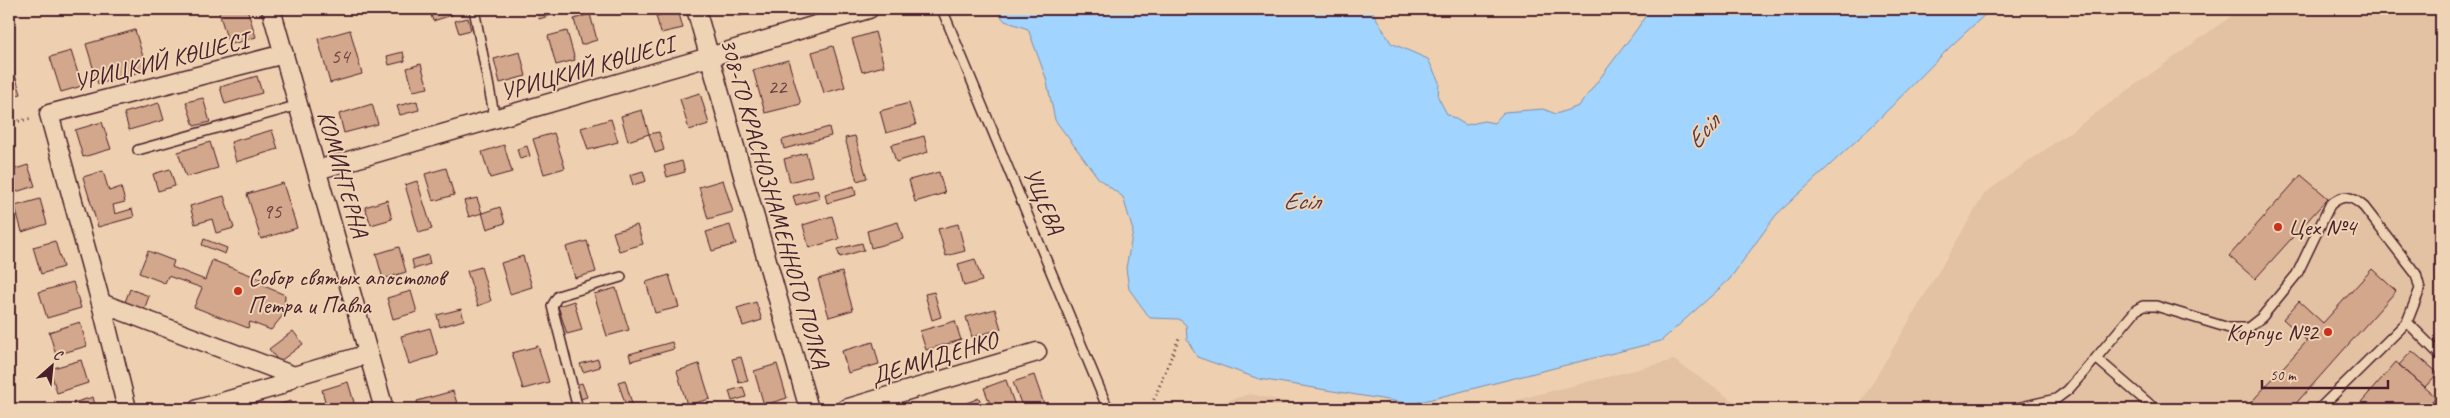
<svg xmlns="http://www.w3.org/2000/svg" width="2450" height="418" font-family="Caveat,sans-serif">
	<rect width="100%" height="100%" fill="#eed0b0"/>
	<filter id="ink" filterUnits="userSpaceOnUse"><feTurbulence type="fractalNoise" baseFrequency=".02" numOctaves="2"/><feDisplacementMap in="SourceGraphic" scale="10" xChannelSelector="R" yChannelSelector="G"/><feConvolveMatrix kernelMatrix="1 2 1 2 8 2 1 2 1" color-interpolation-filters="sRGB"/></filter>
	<g filter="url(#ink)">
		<!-- built -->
		<path fill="#e3c1a3" d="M2241 9H2441V409H1857L1985 193Z
			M1674 360 1745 409H1481Z
			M1250 394 1322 409H1198Z"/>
		<!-- water -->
		<path fill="#a1d4ff" stroke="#7e8caa" d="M994 9H1371L1391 43 1428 59 1439 82 1438 97 1447 114 1466 125 1484 121 1494 123 1504 112 1543 109 1556 114 1579 106 1637 29 1650 9H1991L1952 45 1871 127 1776 215 1729 280 1661 341 1412 404 1259 379 1197 357 1187 339 1186 325 1179 319 1150 318 1129 289 1126 268 1133 231 1123 197 1099 179 1055 120 1046 78 1028 29 1005 21Z"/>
		<!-- building -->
		<path fill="#d3a78b" stroke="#4a1f2b" d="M218 9H247L256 37 229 45Z
			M429 9H451L452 15 433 21Z
			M536 9H557L558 13 539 19Z
			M737 9H765L739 16Z
			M678 10 683 28 661 33 656 16Z
			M590 14 597 40 581 45 574 19Z
			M468 18 471 30 459 33 455 21Z
			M135 30 147 70 98 84 86 44Z
			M350 30 362 74 330 83 318 39Z
			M567 31 575 60 556 65 548 36Z
			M875 32 884 66 862 72 852 39Z
			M833 46 845 87 824 93 812 52Z
			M71 51 82 86 61 92 50 57Z
			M403 52 405 61 389 65 387 56Z
			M520 52 526 76 500 83 494 59Z
			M9 56 21 94 9 97Z
			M788 60 801 104 765 113 753 70Z
			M421 64 428 88 413 91 407 68Z
			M257 76 262 93 225 104 220 87Z
			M700 93 709 124 689 130 680 99Z
			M203 98 210 122 194 126 186 102Z
			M417 101 419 110 400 115 397 106Z
			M159 103 164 120 129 130 124 113Z
			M909 103 916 125 886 133 880 111Z
			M372 104 378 124 344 133 339 114Z
			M642 110 649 134 628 141 621 116Z
			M611 119 618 142 588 150 581 128Z
			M102 122 111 149 83 157 75 130Z
			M829 127 831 136 784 149 782 140Z
			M272 130 278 149 236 162 231 142Z
			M659 132 664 150 655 153 649 134Z
			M554 133 565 168 544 174 533 139Z
			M855 136 867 178 857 181 845 138Z
			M924 136 928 152 896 162 891 145Z
			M210 142 218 168 186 177 178 152Z
			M504 145 512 172 490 178 482 152Z
			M527 146 530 156 520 159 517 149Z
			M806 153 812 176 790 182 784 159Z
			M682 161 685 172 667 177 664 166Z
			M28 165 35 186 9 194V171Z
			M446 168 454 195 433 201 425 174Z
			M170 169 175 186 158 191 153 174Z
			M103 171 109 191 121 187 125 202 113 205 115 214 132 209 134 217 98 227 83 177Z
			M643 171 646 181 633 185 630 175Z
			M939 172 945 193 915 202 909 180Z
			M2301 175 2328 198 2255 279 2229 256Z
			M723 180 733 212 708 219 699 187Z
			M417 181 432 229 419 233 405 185Z
			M283 183 297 228 261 239 247 194Z
			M854 186 856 195 827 203 825 194Z
			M817 190 820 198 796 205 793 196Z
			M224 196 234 228 216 233 212 219 195 224 190 206Z
			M477 198 482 213 469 217 464 201Z
			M40 199 47 224 22 232 15 206Z
			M387 200 392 219 371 225 365 207Z
			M500 207 505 223 487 229 482 213Z
			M832 216 839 239 809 248 803 225Z
			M898 222 903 239 871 248 867 231Z
			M958 224 965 251 946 256 938 229Z
			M637 225 643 244 619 251 613 232Z
			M730 225 736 244 712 251 706 232Z
			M204 239 227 248 225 254 202 245Z
			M55 241 63 267 41 274 33 247Z
			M587 241 596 272 575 278 566 247Z
			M862 243 864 250 840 257 837 249Z
			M399 247 406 272 383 279 376 254Z
			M148 251 174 261 172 267 205 280 212 260 266 281 264 286 285 295 284 314 271 330 250 322 248 328 194 307 202 288 168 276 165 283 139 273Z
			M428 255 430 264 414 269 412 260Z
			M523 256 532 287 510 294 501 263Z
			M975 259 982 281 964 286 958 264Z
			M481 267 491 301 478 306 467 271Z
			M2372 269 2396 291 2291 409H2245L2307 341 2283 319 2299 301 2323 323Z
			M842 272 853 310 829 317 818 279Z
			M669 275 679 307 655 313 646 282Z
			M73 282 81 308 47 318 39 292Z
			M616 288 629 330 607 336 594 294Z
			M130 289 149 296 144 310 125 302Z
			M411 291 417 312 393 319 387 298Z
			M934 292 941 317 932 320 925 294Z
			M574 301 582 330 567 334 558 306Z
			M756 302 762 320 743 326 737 308Z
			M461 309 464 320 440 327 437 315Z
			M995 309 1001 329 972 337 966 317Z
			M955 321 961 340 926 350 920 331Z
			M80 322 87 346 56 355 49 332Z
			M430 328 438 355 409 364 401 336Z
			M293 331 303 344 279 362 269 349Z
			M672 342 674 349 631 361 629 354Z
			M873 342 879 364 848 373 842 351Z
			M538 346 549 382 523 389 512 353Z
			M2412 351 2438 373 2425 387 2399 365Z
			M741 357 748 381 739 383 732 359Z
			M598 359 600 367 583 372 580 364Z
			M81 360 88 383 57 393 50 369Z
			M2396 362 2437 398 2427 409H2355Z
			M699 364 710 399 687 405 677 371Z
			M777 364 787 398 764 405 754 371Z
			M1034 375 1044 404 1023 409 1013 382Z
			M625 380 632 404 626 406 618 382Z
			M1006 380 1016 409H992L984 388Z
			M348 382 356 409H327L322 390Z
			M582 383 587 397 577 400 572 386Z
			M743 387 746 397 732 401 729 391Z
			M453 391 459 409H419L417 401Z
			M93 397 96 409H74L73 403Z
			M979 398 983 409H966L964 404Z
			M291 401 293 409H263Z"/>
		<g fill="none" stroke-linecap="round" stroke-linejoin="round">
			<defs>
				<path id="lane" d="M474 9 495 119
					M942 9 1108 409
					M138 150 299 105
					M2407 322 2441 356
					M578 409 552 306 558 296 564 294 621 277
					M2013 409 2056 399 2068 390 2096 358
					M2155 409 2096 358 2136 310 2143 306H2156L2229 328H2248L2262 317 2297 274 2330 205C2343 193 2352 196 2364 207L2416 274 2420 289 2407 322 2319 409
					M2433 409 2441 399"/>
				<path id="street" d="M271 9 384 409
					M696 9 809 409
					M284 54 49 114 101 303 294 376 368 354
					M317 170 709 57 869 9
					M101 303 127 409
					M198 409 278 386 294 376
					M845 409 1037 352"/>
			</defs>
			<!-- lane casing -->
			<use href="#lane" stroke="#4a1f2b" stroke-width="12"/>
			<!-- street casing -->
			<use href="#street" stroke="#4a1f2b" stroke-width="21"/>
			<!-- path -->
			<path stroke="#4a1f2b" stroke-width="3" stroke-dasharray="1 4" stroke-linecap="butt" d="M9 123 33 118
				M1150 409 1179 338"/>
			<!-- lane -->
			<use href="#lane" stroke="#eed4b5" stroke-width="9"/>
			<!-- street -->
			<use href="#street" stroke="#eed4b5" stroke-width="18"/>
		</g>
	</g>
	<!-- markers -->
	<g fill="#c8321e" stroke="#eed4b5" stroke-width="2">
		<circle cx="2278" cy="227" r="5"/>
		<circle cx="238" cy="291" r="5"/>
		<circle cx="2328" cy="332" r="5"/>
	</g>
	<g text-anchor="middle" stroke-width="4" stroke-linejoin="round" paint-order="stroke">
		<!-- number labels -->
		<g font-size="21" fill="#6c4143">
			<text x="340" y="63">54</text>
			<text x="777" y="94">22</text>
			<text x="272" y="218">95</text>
		</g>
		<!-- street labels -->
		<g font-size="24" fill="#4a1f2b" stroke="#eed4b5">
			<text transform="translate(161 61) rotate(-14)" y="8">УРИЦКИЙ КӨШЕСІ</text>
			<text transform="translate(587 68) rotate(-16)" y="8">УРИЦКИЙ КӨШЕСІ</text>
			<text transform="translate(343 174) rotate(74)" y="8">КОМИНТЕРНА</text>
			<text transform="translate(1044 201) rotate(67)" y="8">УЩЕВА</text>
			<text transform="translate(775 203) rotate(74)" y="8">308-ГО КРАСНОЗНАМЕННОГО ПОЛКА</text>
			<text transform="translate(934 358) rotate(-17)" y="8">ДЕМИДЕНКО</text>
		</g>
		<!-- poi labels -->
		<g font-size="24" fill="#4a1f2b" stroke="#eed4b5" text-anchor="start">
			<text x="2288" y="235">Цех №4</text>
			<text x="248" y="285">Собор святых апостолов<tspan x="248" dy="28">Петра и Павла</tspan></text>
			<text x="2318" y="340" text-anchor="end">Корпус №2</text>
		</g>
		<!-- water labels -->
		<g font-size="25" font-style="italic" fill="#573a4b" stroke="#eed4b5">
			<text transform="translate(1702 131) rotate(-50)" y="9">Есіл</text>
			<text x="1301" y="209">Есіл</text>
		</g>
	</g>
	<!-- margin -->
	<rect width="2450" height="418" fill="none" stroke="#eed4b5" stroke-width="30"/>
	<rect x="15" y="15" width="2420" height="388" fill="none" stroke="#4a1f2b" stroke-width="2" filter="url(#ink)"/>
	<!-- north arrow -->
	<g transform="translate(52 366) rotate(27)" stroke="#eed4b5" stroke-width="4" paint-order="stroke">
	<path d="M0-4L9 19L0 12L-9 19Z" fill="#4a1f2b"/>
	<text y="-8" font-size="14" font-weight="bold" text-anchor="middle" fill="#4a1f2b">С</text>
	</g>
	<!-- scale -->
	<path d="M2262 380v8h126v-8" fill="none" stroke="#4a1f2b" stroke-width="2.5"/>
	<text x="2270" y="380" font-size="15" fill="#4a1f2b" stroke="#eed4b5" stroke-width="4" paint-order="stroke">50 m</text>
</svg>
